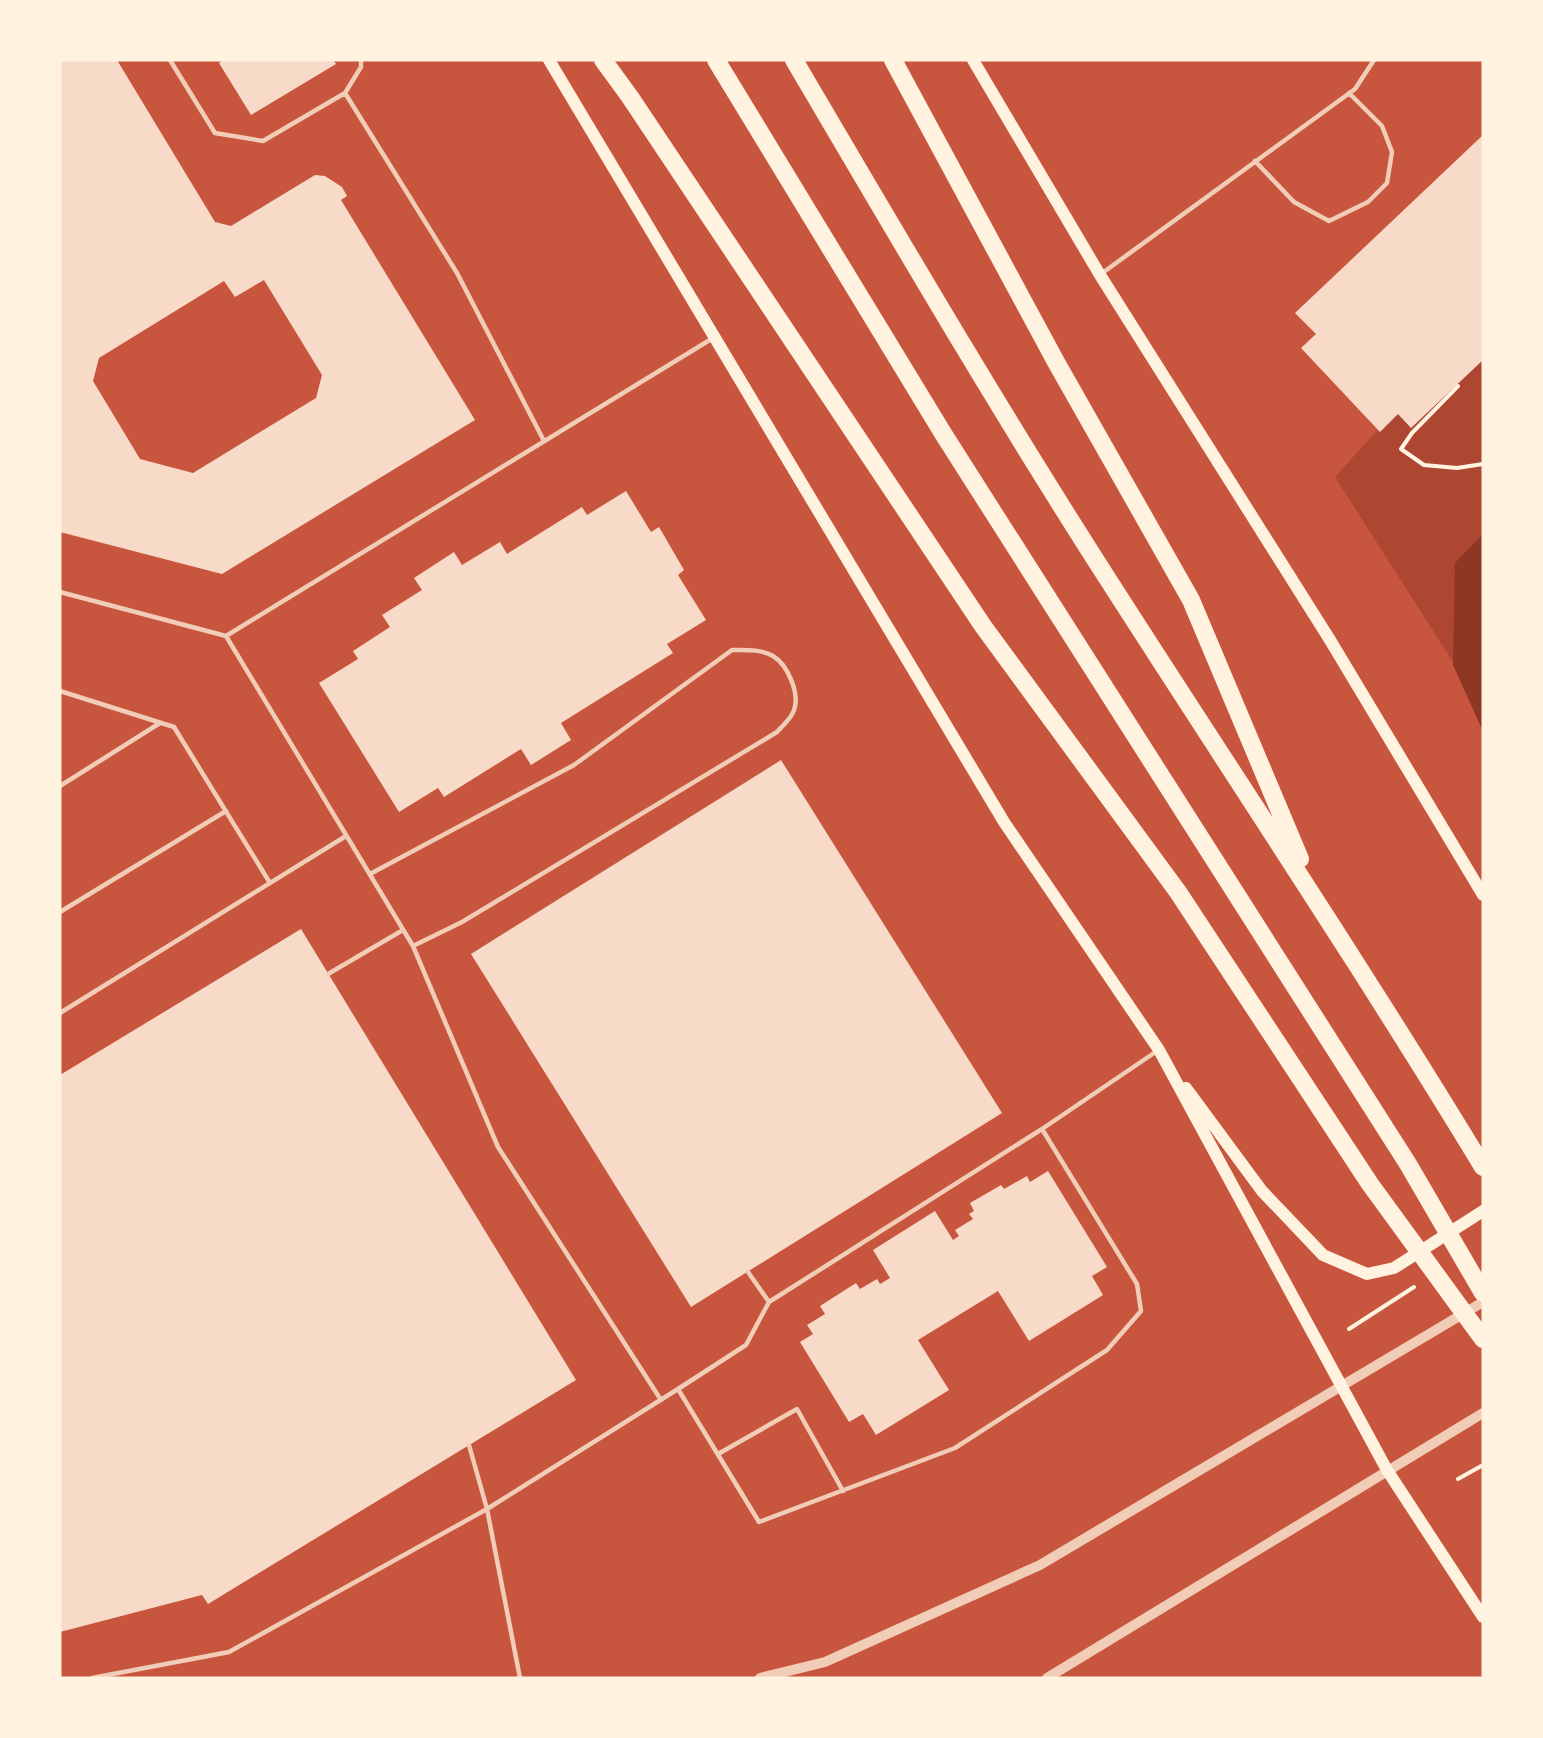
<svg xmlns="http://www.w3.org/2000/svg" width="1543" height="1738" font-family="'Asap Condensed',sans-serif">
	<rect width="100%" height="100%" fill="#c8553d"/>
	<!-- green -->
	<path fill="#ae4732" d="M1483 335V709L1335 477 1375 433Z"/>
	<!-- water -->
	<path fill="#8f3625" d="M1483 534V728L1481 727 1453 665 1455 563Z"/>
	<!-- building -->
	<path fill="#f7dbc8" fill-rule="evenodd" d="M60 60H117L215 222 231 226 315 175 325 176 342 187 347 196 341 200 475 420 222 574 60 532ZM264 280 322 375 316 398 193 473 140 459 93 381 99 358 224 281 235 297Z
		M223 60H333L336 64 251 115 219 63Z
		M1483 135V360L1411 428 1398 414 1380 432 1301 348 1316 334 1295 313Z
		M626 491 651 532 659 527 684 570 678 575 706 620 667 644 673 653 561 723 571 740 531 765 521 749 444 797 438 788 399 812 319 683 358 659 353 651 390 627 382 615 422 590 414 578 454 552 462 565 500 542 507 554 582 507 587 515Z
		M781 760 1002 1113 691 1307 471 954Z
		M301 929 576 1380 208 1604 202 1595 60 1632V1075Z
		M1048 1171 1107 1267 1092 1276 1103 1295 1029 1341 998 1291 918 1340 949 1390 876 1435 863 1414 849 1422 800 1342 813 1334 807 1325 825 1314 820 1306 856 1283 860 1289 877 1279 880 1284 890 1278 873 1250 935 1211 953 1240 959 1236 955 1230 973 1219 969 1214 974 1211 970 1203 1001 1185 1004 1189 1027 1176 1030 1182Z"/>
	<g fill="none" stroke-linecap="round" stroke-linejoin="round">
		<!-- path -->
		<path stroke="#fff3e0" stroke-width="4" d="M1458 386 1412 433 1401 449 1424 465 1457 468 1483 464
			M1349 1329 1414 1287
			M1458 1479 1483 1465"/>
		<!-- service -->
		<path stroke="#f1ccb7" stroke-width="4.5" d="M170 60 215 133 263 141 345 93 457 273 544 441
			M345 93 361 67V60
			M1255 161 1294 202 1329 221 1368 202 1387 183 1392 152 1382 126 1349 93
			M1101 274 1355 89 1374 60
			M60 592 226 636 713 338
			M226 636 413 946 498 1147 661 1400
			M60 691 174 727 270 883
			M60 786 160 723
			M370 874 574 765 732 650C746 650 761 649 773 656 788 665 800 694 794 710 792 718 782 726 777 732L462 922 413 946
			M60 912 226 811
			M328 974 403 930
			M60 1013 346 836
			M1042 1129 1137 1284 1141 1311 1107 1350 955 1448 759 1522 678 1389 746 1345 769 1302 1042 1129 1157 1051
			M748 1272 769 1302
			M469 1445 487 1509 520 1678
			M718 1454 797 1409 843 1491
			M92 1678 229 1652 487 1509 678 1389"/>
		<!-- tertiary -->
		<path stroke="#f1ccb7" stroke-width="10" d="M760 1678 825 1662 1040 1565 1483 1302
			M1047 1678 1483 1413"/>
		<!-- secondary -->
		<path stroke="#fff3e0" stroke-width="12" d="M549 60 1004 822 1159 1050 1387 1470 1483 1617
			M973 60 1100 275 1330 640 1483 895
			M1186 1088 1262 1191 1323 1255 1367 1274 1394 1268 1483 1211"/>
		<!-- motorway -->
		<path stroke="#fff3e0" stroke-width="18" d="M603 60 630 97 983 626 1178 892 1370 1184 1483 1339
			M716 60 944 435 1408 1164 1483 1293
			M794 60C897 235 999 410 1109 581 1234 776 1363 969 1483 1167
			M893 60 1056 362 1191 600 1300 859"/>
	</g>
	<!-- border -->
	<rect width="1543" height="1738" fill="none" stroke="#fff3e0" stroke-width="123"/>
</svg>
